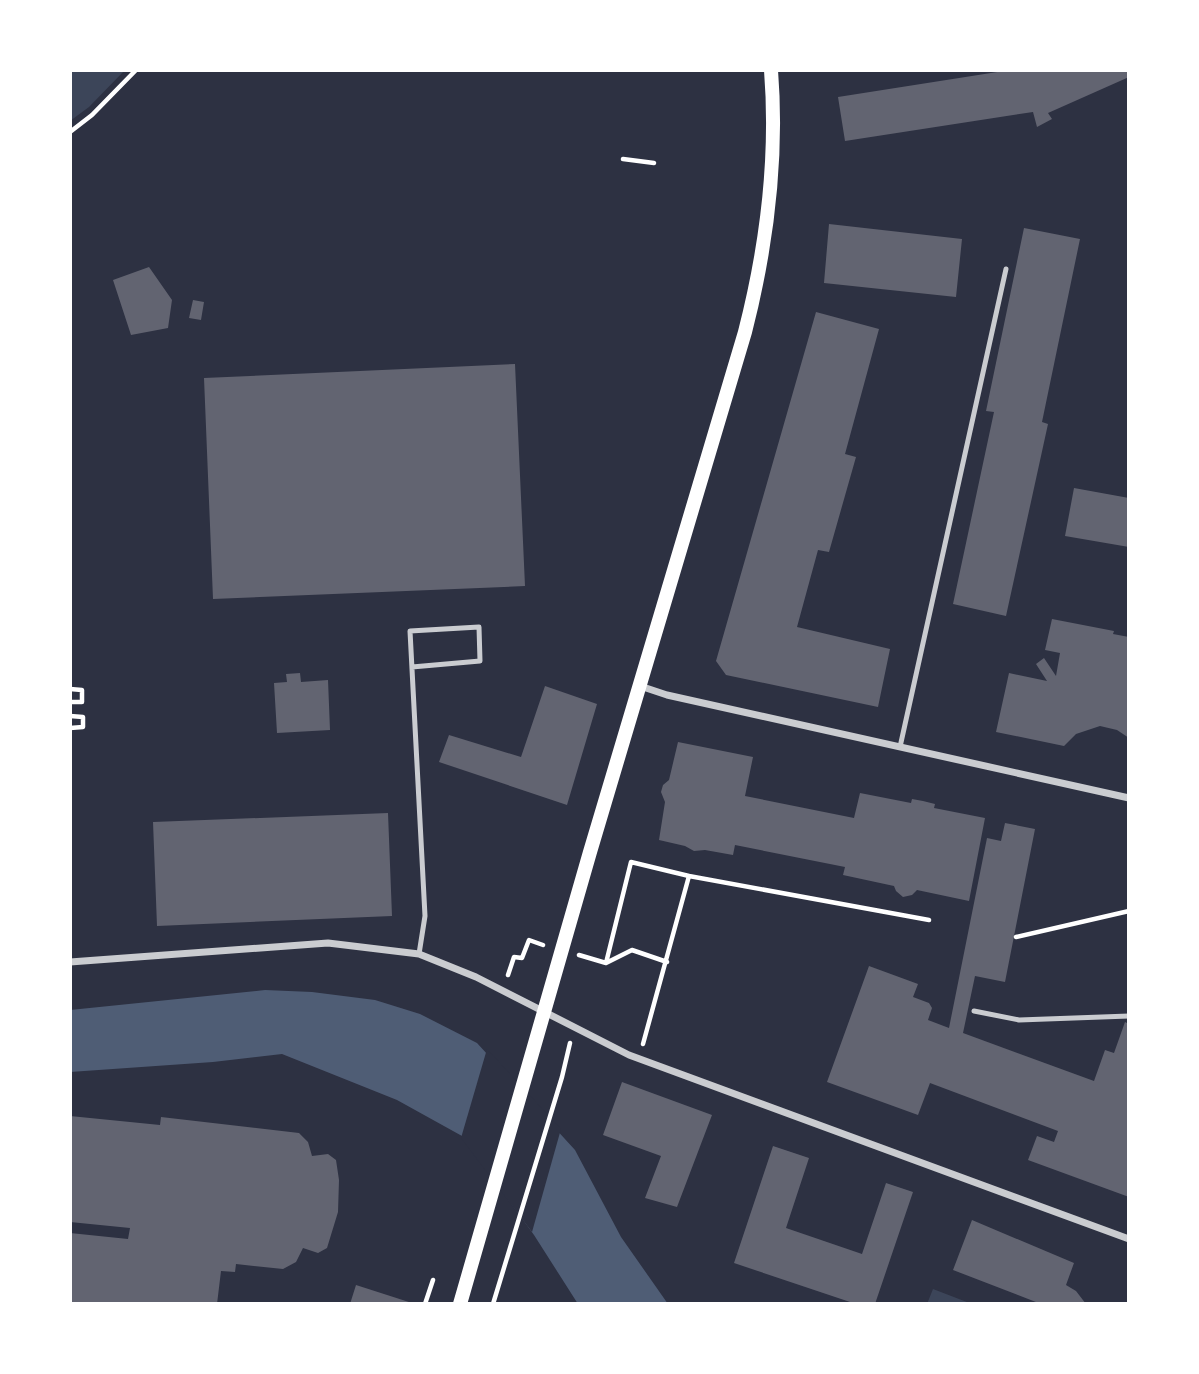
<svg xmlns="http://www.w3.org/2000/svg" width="1199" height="1374" font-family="Barlow,sans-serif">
	<rect width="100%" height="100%" fill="#2d3142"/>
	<!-- green -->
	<path fill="#3c4559" d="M70 70H125L89 107 70 121Z
		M933 1289 972 1304H927Z"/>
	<!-- water -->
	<path fill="#4f5d75" d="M265 990 312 992 375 1000 420 1014 477 1043 575 1150 621 1237 668 1304H578L534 1235 462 1136 397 1100 282 1054 213 1062 70 1072V1010Z"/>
	<!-- pier -->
	<path fill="#2d3142" d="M487 1049 561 1129 532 1232 461 1138Z"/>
	<!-- building -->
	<path fill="#626471" d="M1010 70H1129V77L1048 113 1052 119 1037 127 1033 112 845 141 838 97Z
		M829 224 962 239 956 297 824 283Z
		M1024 228 1080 239 1042 422 1048 424 1006 616 953 604 994 412 986 411Z
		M149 267 172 300 168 328 131 335 113 280Z
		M193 300 204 302 201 320 189 318Z
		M816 312 879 329 845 454 856 457 829 552 818 550 797 627 890 649 878 707 726 675 716 661Z
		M515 364 525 586 213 599 204 378Z
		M1074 488 1129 498V547L1065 536Z
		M1052 619 1114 631 1113 634 1129 637V738L1117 730 1100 726 1076 734 1064 746 996 732 1009 673 1047 681 1036 664 1044 658 1056 676 1060 653 1045 650Z
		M300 673 301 682 328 680 330 730 277 733 274 683 287 682 286 674Z
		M545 686 597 704 567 805 439 762 449 735 521 757Z
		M678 742 753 757 745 796 854 818 860 793 911 803 912 799 923 801 935 804 934 808 985 818 969 901 917 890 912 895 903 897 896 891 894 886 843 875 845 867 735 845 733 855 705 850 694 851 685 846 659 840 665 802 661 792 663 785 669 780Z
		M388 813 392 916 157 926 153 822Z
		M1005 823 1035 829 1005 982 975 976 963 1033 1094 1081 1105 1050 1114 1053 1125 1022 1129 1024V1197L1028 1160 1037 1136 1054 1142 1058 1131 930 1083 918 1115 827 1082 869 966 918 984 913 997 929 1003 932 1008 928 1020 949 1028 987 838 1001 841Z
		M622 1082 712 1115 677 1207 645 1198 661 1156 603 1135Z
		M70 1116 160 1125 161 1117 299 1133 308 1142 312 1156 328 1154 336 1160 339 1180 338 1212 327 1248 318 1253 303 1248 296 1262 283 1269 236 1264 235 1272 221 1271 217 1304H70V1233L128 1239 130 1228 70 1222Z
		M773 1146 809 1158 786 1228 862 1254 886 1183 913 1192 875 1304H856L734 1263Z
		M972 1220 1074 1263 1066 1285 1076 1291 1086 1304H1041L953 1270Z
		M356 1285 412 1303V1304H350Z"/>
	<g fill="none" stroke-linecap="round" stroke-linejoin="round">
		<!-- path -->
		<path stroke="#fff" stroke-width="4.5" d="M70 132 92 115 136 70
			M623 159 654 163
			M70 689 82 690V702H70
			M70 716 83 717V727L70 728
			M1016 937 1129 911
			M579 955 606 963 632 950 667 962
			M606 963 631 862 689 876
			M508 975 514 957 522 958 529 940 543 945
			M643 1044 689 876 929 920
			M425 1304 433 1280
			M493 1304 562 1077 570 1043"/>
		<!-- service -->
		<path stroke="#caccd0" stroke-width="5" d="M412 667 480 661 479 627 410 631 425 916 419 954
			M900 747 1006 269
			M974 1011 1019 1020 1129 1016"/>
		<!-- minor -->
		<path stroke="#caccd0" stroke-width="7" d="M640 686 667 695 1129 798
			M70 962 328 943 419 954 476 977 629 1055 1129 1239"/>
		<!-- secondary -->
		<path stroke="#fff" stroke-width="14" d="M460 1304 590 852 745 332C767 246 778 159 771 70"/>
	</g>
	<!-- border -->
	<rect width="1199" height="1374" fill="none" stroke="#ffffff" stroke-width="144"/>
</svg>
